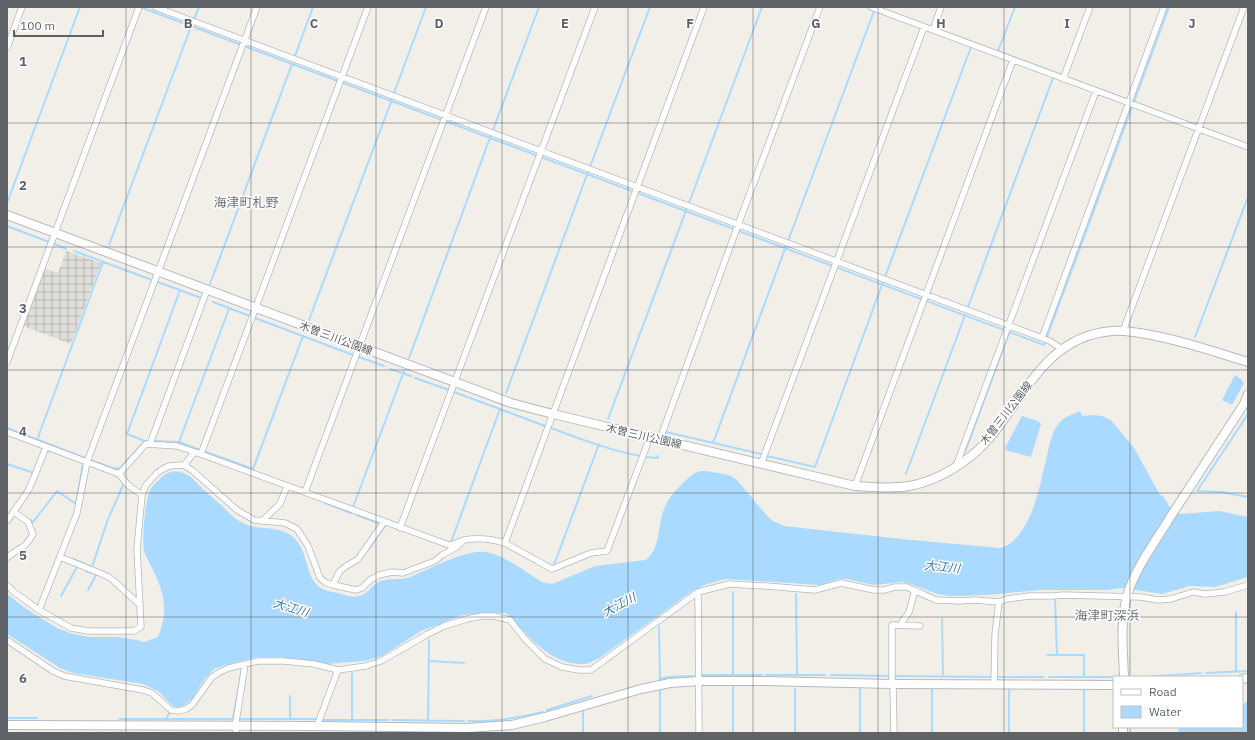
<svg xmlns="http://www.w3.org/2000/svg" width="1255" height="740" font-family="'IBM Plex Sans','Noto Sans JP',sans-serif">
	<defs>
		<pattern id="industrial-grid" width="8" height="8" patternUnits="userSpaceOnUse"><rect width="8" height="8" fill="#e0deda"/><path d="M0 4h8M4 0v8" fill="none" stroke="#b9b8b5"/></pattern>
	</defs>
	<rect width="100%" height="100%" fill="#f1efe8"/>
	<!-- industrial -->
	<path fill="url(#industrial-grid)" d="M66 251 101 263 71 344 23 326 44 268 58 273Z"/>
	<!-- water -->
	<path fill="#aadaff" d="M1235 375 1241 379 1244 383 1232 405 1222 400Z
		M1080 411 1082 416 1093 415 1102 416 1111 420 1134 448 1160 495 1163 496 1171 509 1179 514 1220 511 1248 517V577L1215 587 1190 586 1162 594 1123 588 1106 590H1039L987 595 950 596 937 594 911 584 902 582 874 585 847 579H839L820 585 725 579 704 585 691 592 598 659C594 660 589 664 584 664 551 666 527 634 506 613H493L463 615 421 631 382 656 365 661 326 664 281 657H257L225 665 214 669 204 680 192 699 181 708 173 706 158 691 143 684 73 673 60 668 7 634V594L25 608 57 628 73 634 90 637H118L137 640 144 642 158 637C163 625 166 612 163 598 161 586 156 576 150 564 148 560 145 555 144 551 142 540 145 503 149 493 151 487 155 483 160 479 169 469 179 470 190 476 200 486 210 496 221 505 228 512 235 520 245 524 258 530 275 526 289 534 309 546 304 574 318 586 323 590 331 592 338 593 345 595 352 598 359 596 367 595 371 586 378 582 388 578 398 580 408 578 427 570 466 549 486 552 504 555 526 572 542 582L550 584 555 583 595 566 645 560C660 551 658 526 663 512 667 500 675 490 684 482 694 473 697 469 711 472 721 473 729 474 737 480L768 517 773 521 784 526 901 539 1000 548C1011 545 1016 539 1023 529 1036 508 1040 484 1046 460 1049 448 1051 433 1059 423 1064 417 1073 414 1080 411Z
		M1022 416 1038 421 1041 424 1031 457 1008 451 1005 448Z
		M1247 701H1248V733H1178L1179 727H1242V705Z"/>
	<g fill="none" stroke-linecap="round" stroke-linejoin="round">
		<!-- stream -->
		<path stroke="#aadaff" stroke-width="2" d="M140 7 1044 345 1169 7
			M194 19 199 7
			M998 51 1015 7
			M295 56 313 7
			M394 93 426 7
			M493 130 539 7
			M590 167 650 7
			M7 203 80 7
			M689 203 762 7
			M7 226 49 242
			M788 241 874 11
			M55 244 66 249
			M109 245 192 24
			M74 251 152 280
			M885 277 971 47
			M158 282 201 298
			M210 284 292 64
			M213 302 250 316
			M968 307 1053 78
			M255 318 353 355
			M309 320 392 99
			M1195 337 1248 197
			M359 357 384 366
			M409 358 491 135
			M390 369 411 376
			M415 378 449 390
			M454 392 545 426
			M506 393 588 172
			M608 419 687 208
			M7 428 85 458
			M551 428C580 439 609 450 640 456
			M666 432 761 454
			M37 440 103 262
			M145 441 127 434 180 290
			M155 441 179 442 200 450
			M179 442 229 309
			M713 443 786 246
			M206 452 253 469 303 336
			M965 452 1009 333
			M767 456 815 467 883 282
			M645 457 658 458V456
			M93 461 115 469 120 468 145 441H149
			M7 464 34 473
			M906 474 965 315
			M1197 491 1248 414
			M1197 491 1221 492 1248 497
			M325 503 351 513
			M353 507 404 371
			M357 515 378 523
			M109 517 124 483 122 482
			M29 519 33 522 57 491 76 504 83 464
			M451 542 500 409
			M368 550 385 526
			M73 559 92 567 108 519
			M554 565 599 444
			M86 571 91 573
			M88 590 96 575
			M733 592V675
			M796 594 797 675
			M61 596 77 567
			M1055 599 1057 655
			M1236 612V671
			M942 619 943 676
			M659 627 660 679
			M1047 655H1084V676
			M429 661 464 663
			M1206 673 1248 671
			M701 675H762
			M766 675H825
			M831 675 890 676
			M896 676 992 677
			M997 677H1043
			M1049 677H1111
			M1147 677 1201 673
			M659 679 669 677 694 676
			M660 689V733
			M795 689V733
			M1009 690V733
			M547 710 592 696
			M583 711V733
			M8 718H37
			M119 719H166L170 712
			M166 719H234
			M233 719 242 669
			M240 719H316
			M290 719V696
			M322 720H388
			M352 720V673
			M392 720 464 721
			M428 721 429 640
			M468 721C494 722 518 718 543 712
			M121 733V732
			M733 733V687
			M860 733V688
			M932 733V688
			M1084 733V690"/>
		<defs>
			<path id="street" d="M155 7 1042 338 1050 341 1062 349
				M871 7 1248 147
				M933 30 941 7
				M7 48 22 7
				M1063 79 1090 7
				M1123 331 1244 7
				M1042 338 1164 7
				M7 362 139 7
				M7 432 119 474 146 444 177 446 195 452 449 545C454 544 459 542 464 540 479 537 491 539 505 543L704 7
				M660 439 738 225 820 7
				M150 444 207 290
				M201 454 368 7
				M761 464 924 27
				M184 465 195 452
				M956 466 1096 91
				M119 474 128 485 142 495
				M855 486 1013 60
				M305 492 486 7
				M7 521 28 491 33 480 46 447
				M262 521 280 504 287 486
				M400 528 595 7
				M505 543 552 569 591 553 607 551 650 437
				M60 557 107 576 114 581 140 605
				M7 558C18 547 24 551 33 534L28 522 14 512
				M7 585 14 592 39 610 71 628 88 631H134L141 627 137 549 142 495 146 485 157 473 163 469 169 466 184 465 193 471 237 510 254 520 285 523 297 529 308 546 320 578 326 583 333 585 339 572 345 567 358 559 384 522
				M333 585 356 590 362 588 370 580 379 575 392 572 403 573 435 561 442 555 457 547 462 542
				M698 592 699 733
				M39 610 77 513 87 462 257 7
				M900 625 909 612 915 590
				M7 640 53 671 64 676 143 690 152 693 171 710 179 711 186 709 192 705 212 677 220 672 229 668 258 661H284L314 664 338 670 366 666 381 661 426 635 444 626 467 619 482 616H494L510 620 525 639 545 659 562 667 579 670H591L698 592 729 584 766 586 815 590 841 583 874 590H884L895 587H907L936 600 959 601 974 600 999 602 1007 599 1029 596H1052L1063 595 1141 597 1158 600 1171 599 1193 592 1205 594 1224 592 1248 585
				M892 684V625L920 626
				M893 684 894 733
				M994 684 995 635 999 602
				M317 726 338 670
				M236 733V722L245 665"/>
			<path id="secondary" d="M7 215 511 403 553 414 855 486C873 487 891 489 909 486 938 481 968 462 987 441 1025 397 1046 336 1112 331 1122 330 1131 332 1140 333 1177 339 1212 351 1248 362
				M1124 677C1123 650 1120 622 1127 596 1134 570 1157 539 1171 516 1195 479 1219 442 1244 404L1248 394
				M1242 679 1248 678
				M7 725 317 726 467 728 512 725 545 717 641 689 670 683 699 681H764L892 684 1114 685
				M1123 733V727"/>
		</defs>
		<!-- street casing -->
		<use href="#street" stroke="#b5b8bc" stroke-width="7"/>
		<!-- secondary casing -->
		<use href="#secondary" stroke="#b6babf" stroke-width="10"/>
		<!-- street -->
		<use href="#street" stroke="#fff" stroke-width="5.5"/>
		<!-- secondary -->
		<use href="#secondary" stroke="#fff" stroke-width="8"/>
	</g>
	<!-- grid -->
	<path fill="none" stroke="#5f6368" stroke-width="1" stroke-opacity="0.55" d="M126 7V733M251 7V733M376 7V733M502 7V733M628 7V733M753 7V733M878 7V733M1004 7V733M1130 7V677M7 123H1248M7 247H1248M7 370H1248M7 493H1248M7 617H1248M1130 727V733"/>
	<g text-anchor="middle" stroke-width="3" stroke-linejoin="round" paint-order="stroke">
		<!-- street labels -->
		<g font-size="11" fill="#5f6368" stroke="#fff">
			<text transform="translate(336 338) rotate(20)" y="4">木曽三川公園線</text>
			<text transform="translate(1006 413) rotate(-52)" y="4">木曽三川公園線</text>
			<text transform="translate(644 436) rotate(13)" y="4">木曽三川公園線</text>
		</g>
		<!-- water labels -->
		<g font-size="12" font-style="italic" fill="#4174aa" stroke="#fff">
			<text transform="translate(942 567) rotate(6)" y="4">大江川</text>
			<text transform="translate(619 605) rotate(-28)" y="4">大江川</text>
			<text transform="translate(291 608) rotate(17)" y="4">大江川</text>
		</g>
		<!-- quarter labels -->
		<g font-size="13" fill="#70757a" stroke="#fff">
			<text x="246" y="207">海津町札野</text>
			<text x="1107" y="620">海津町深浜</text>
		</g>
	</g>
	<g font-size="13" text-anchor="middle" font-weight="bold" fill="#5f6368" stroke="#fff" stroke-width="3" stroke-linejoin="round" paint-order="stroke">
		<text x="188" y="28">B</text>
		<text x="314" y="28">C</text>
		<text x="439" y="28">D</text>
		<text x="565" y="28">E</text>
		<text x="690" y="28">F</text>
		<text x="816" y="28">G</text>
		<text x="941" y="28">H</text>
		<text x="1067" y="28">I</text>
		<text x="1192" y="28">J</text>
		<text x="23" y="66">1</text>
		<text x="23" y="190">2</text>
		<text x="23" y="313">3</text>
		<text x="23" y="436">4</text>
		<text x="23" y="560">5</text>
		<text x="23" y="683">6</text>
	</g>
	<!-- border -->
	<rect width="1255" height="740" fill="none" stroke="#5f6368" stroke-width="16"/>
	<!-- legend -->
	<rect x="1113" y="676" width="130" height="52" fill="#ffffff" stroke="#bfc1c3"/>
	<rect x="1121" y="689" width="20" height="6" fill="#ffffff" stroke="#bfc1c3"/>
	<text x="1149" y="696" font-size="12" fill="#5f6368">Road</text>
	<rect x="1121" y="706" width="20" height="12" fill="#aadaff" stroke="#bfc1c3"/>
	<text x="1149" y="716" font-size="12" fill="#5f6368">Water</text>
	<!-- scale -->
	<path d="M14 30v6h89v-6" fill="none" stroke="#5f6368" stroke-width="2"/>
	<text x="20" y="30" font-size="12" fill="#5f6368" stroke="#ffffff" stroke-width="3" paint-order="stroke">100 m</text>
</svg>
